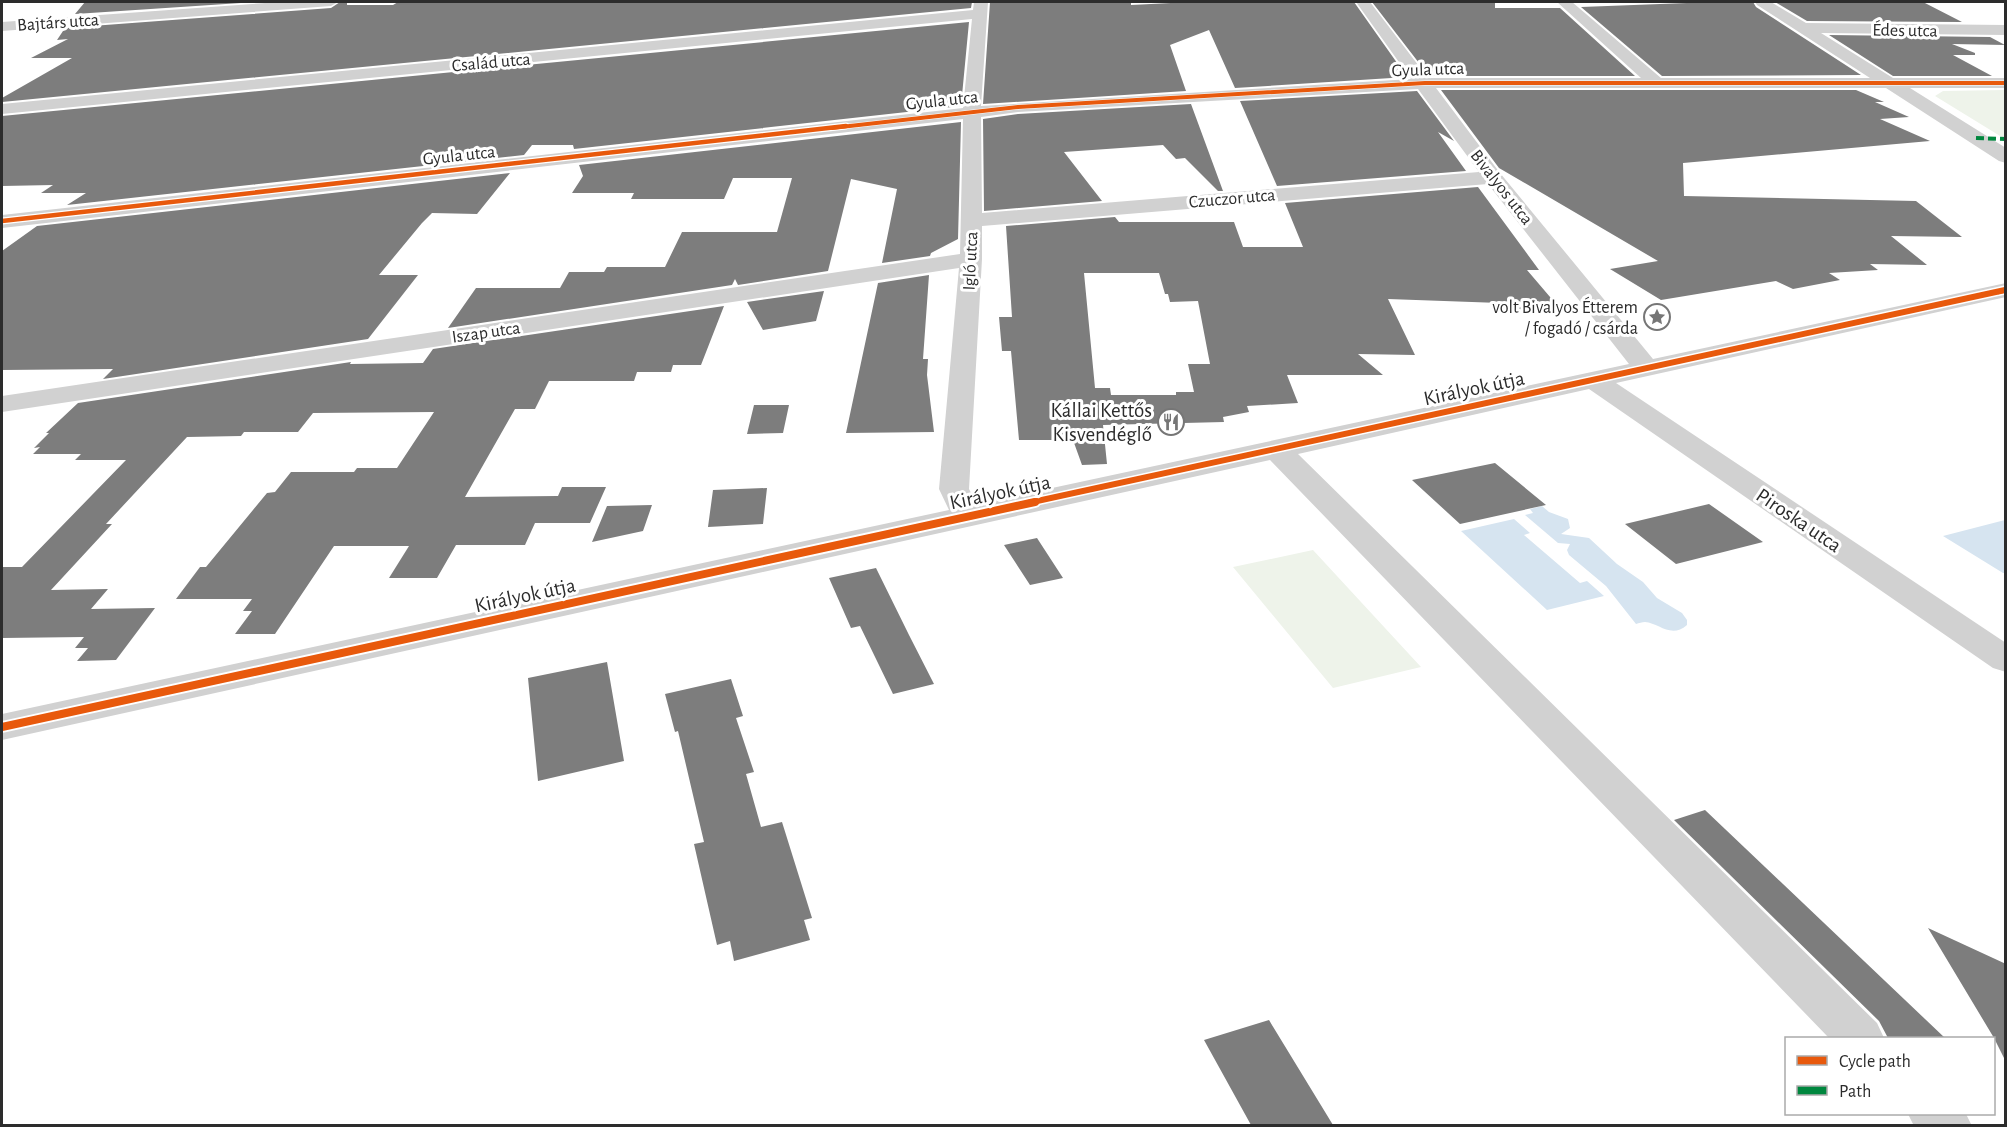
<svg xmlns="http://www.w3.org/2000/svg" width="2007" height="1127" font-family="'Alegreya Sans',sans-serif">
	<rect width="100%" height="100%" fill="#fff"/>
	<!-- green -->
	<path fill="#eef3ea" d="M2005 90V139L1935 96 1943 91Z
		M1313 550 1421 667 1333 688 1233 567Z"/>
	<!-- water -->
	<path fill="#d6e4f0" d="M1542 506 1549 512 1568 519 1570 528 1561 534 1589 538 1617 564 1643 582 1657 598 1682 613 1687 620V625C1671 639 1659 623 1645 622 1642 622 1639 623 1636 624L1606 586 1569 555 1567 550 1570 544 1558 543 1525 515 1533 513 1530 509Z
		M1514 519 1530 533 1524 535 1580 583 1587 581 1604 596 1547 610 1461 531Z
		M2005 520V573H2003L1943 536Z"/>
	<!-- building -->
	<path fill="#7d7d7d" fill-rule="evenodd" d="M85 2H256L75 14Z
		M340 2H347V5H393L398 2H972L971 8 2 102V98L72 58H31L68 39 57 40 65 28 331 8Z
		M990 2H1131V5L1191 2H1354L1407 77 1235 88 1209 30 1170 45 1186 91 983 104Z
		M1372 2H1495V8H1560L1635 76H1429Z
		M1713 2H1753L1756 7 1861 75 1662 76 1581 7Z
		M1775 2H1923L1962 22 1807 21Z
		M969 22 961 106 574 149 573 145H532L524 155 67 205 86 193H41L53 185 2 186V116Z
		M1829 35 1990 37 2005 45 1952 44 1975 53V55H1953L1992 76H1893Z
		M1441 90H1856L1884 102H1875L1909 117 1880 119 1930 141 1683 163 1684 196 1916 201 1962 237 1891 236 1927 265 1870 264 1878 270 1829 273 1840 280 1793 289 1776 281 1661 300 1610 269 1658 261 1499 168Z
		M1417 91 1454 141 1438 132 1466 171 1277 186 1240 101Z
		M1191 104 1223 191H1218L1185 158 1176 159 1163 145 1064 152 1102 201 984 211 983 119 1018 114Z
		M961 122 958 239 931 253 930 256 882 263 897 189 851 179 828 271 738 285 735 279 732 285 448 328 476 288H560L569 272H604L607 267H665L682 232H777L792 178H733L724 199H631L634 193H572L583 176 579 165Z
		M510 173 477 214 432 213 422 223 379 275H418L368 339 103 379 113 369 2 370V251L37 226Z
		M1478 187 1539 270H1527L1562 311 1519 312 1517 310H1505L1500 303 1388 299 1415 355 1358 354 1383 375H1287L1298 403 1247 406 1249 412 1223 417 1224 422 1103 425 1107 464 1082 465 1073 440H1019L1011 351H1002L999 317H1012L1006 226 1115 217 1119 222H1234L1243 247H1303L1285 203ZM1084 273H1159L1165 294H1168L1170 302 1198 301 1210 364H1188L1194 392H1176V395H1111L1110 388H1095Z
		M929 275 923 359H928L927 375 934 432 846 433 878 283Z
		M824 291 816 321 763 330 747 302Z
		M724 306 701 365H673L671 372H637L634 381H549L535 409H515L465 497 558 496 562 487H606L590 523H535L525 545H456L437 578H389L409 546H334L275 634H235L252 611H243L252 599H176L200 567H206L267 493 275 492 291 472H354L357 468H397L434 412 313 413 298 432H244L241 436 187 437 106 524H112L51 590 108 589 91 609 155 608 116 660 77 661 88 648H75L84 637 2 638V567H22L126 460H75L81 454H33L40 447 34 448 49 433H46L78 403 351 362 350 364 423 363 433 349Z
		M754 405H789L783 433 747 434Z
		M1495 463 1546 505 1460 524 1412 480Z
		M767 488 763 524 708 527 713 490Z
		M1709 504 1763 542 1676 564 1625 524Z
		M652 505 643 531 592 542 607 506Z
		M1037 538 1063 578 1030 585 1004 545Z
		M876 568 909 635 934 684 893 694 860 626 851 628 829 578Z
		M607 662 624 761 538 781 528 678Z
		M731 679 743 716 736 718 754 772 746 774 761 827 782 822 812 918 804 920 810 940 734 961 730 941 717 945 694 844 704 842 678 731 675 732 665 694Z
		M1705 810 1945 1038H1888L1879 1021 1674 820Z
		M1928 928 2006 964V1062L1994 1038Z
		M1269 1020 1333 1125H1251L1204 1040Z"/>
	<g fill="none" stroke-linecap="round" stroke-linejoin="round">
		<!-- minor -->
		<path fill="#d1d1d1" fill-rule="evenodd" d="M280 2H338L331 6 2 31V22Z
			M974 2H988L981 106 1411 79 1356 2H1370L1428 78H1641L1557 2H1572L1661 78H1870L1757 5 1755 2H1771L1806 23 2006 25V35L1821 33 1893 78H2006V88H1910L2006 148V163L1999 161 1886 88H1436L1500 173 1653 359 2006 283V297L1616 383 2006 643V672L1993 668 1589 389 1298 454 1877 1023 1884 1038H1829L1270 460 2 740V714L949 510 939 489 959 268 2 412V396L960 254 963 119 2 228V215L963 108 972 19 2 114V104L973 10ZM1418 89 1479 172 982 213 981 117 1018 112ZM1488 184 1629 364 977 504 969 489 982 259V226Z
			M1908 1114H1966L1972 1126H1914Z"/>
		<!-- quiet -->
		<path stroke="#00873e" stroke-width="4" stroke-dasharray="8 4" stroke-linecap="butt" d="M1976 138 2006 139"/>
		<defs>
			<path id="cycleway-far3" d="M832 128 1018 107 1425 83H2006"/>
			<path id="cycleway-far2" d="M2 221 846 126
				M1998 292 2006 290"/>
			<path id="cycleway-far1" d="M1028 503 2005 290"/>
			<path id="cycleway" d="M2 727 1035 502"/>
		</defs>
		<!-- cycleway-far3 casing -->
		<use href="#cycleway-far3" stroke="#fff" stroke-width="5"/>
		<!-- cycleway-far2 casing -->
		<use href="#cycleway-far2" stroke="#fff" stroke-width="7"/>
		<!-- cycleway-far1 casing -->
		<use href="#cycleway-far1" stroke="#fff" stroke-width="9"/>
		<!-- cycleway casing -->
		<use href="#cycleway" stroke="#fff" stroke-width="12"/>
		<!-- cycleway-far3 -->
		<use href="#cycleway-far3" stroke="#e8590c" stroke-width="4"/>
		<!-- cycleway-far2 -->
		<use href="#cycleway-far2" stroke="#e8590c" stroke-width="4.5"/>
		<!-- cycleway-far1 -->
		<use href="#cycleway-far1" stroke="#e8590c" stroke-width="6"/>
		<!-- cycleway -->
		<use href="#cycleway" stroke="#e8590c" stroke-width="8"/>
	</g>
	<!-- icons -->
	<defs>
		<symbol id="sight-ring" viewBox="-11 -11 22 22"><circle r="9.5" fill="#fff" stroke="#767676" stroke-width="1.5"/><path d="M0-6L1.8-2.2L6-1.7L2.9 1.2L3.7 5.4L0 3.3L-3.7 5.4L-2.9 1.2L-6-1.7L-1.8-2.2Z" fill="#767676"/></symbol>
		<symbol id="restaurant-ring" viewBox="-11 -11 22 22"><circle r="9.5" fill="#fff" stroke="#767676" stroke-width="1.5"/><path d="M-5-6h1v4h1v-4h1v4h1v-4h1v5L-1.5 .5V6h-2V.5L-5-1ZM5-6V6H3V1.5H1.5Q1.5-4 5-6Z" fill="#767676"/></symbol>
	</defs>
	<g fill-rule="evenodd">
		<use href="#sight-ring" x="1642" y="302" width="30" height="30"/>
		<use href="#restaurant-ring" x="1156" y="407" width="30" height="30"/>
	</g>
	<g text-anchor="middle" stroke-width="6" stroke-linejoin="round" paint-order="stroke">
		<!-- far-street labels -->
		<g font-size="18" fill="#2c2c2c" stroke="#fff">
			<text transform="translate(58 22) rotate(-4)" y="6">Bajtárs utca</text>
			<text transform="translate(1905 30) rotate(1)" y="6">Édes utca</text>
			<text transform="translate(491 62) rotate(-5)" y="6">Család utca</text>
			<text transform="translate(1428 69) rotate(-2)" y="6">Gyula utca</text>
			<text transform="translate(942 100) rotate(-6)" y="6">Gyula utca</text>
			<text transform="translate(459 155) rotate(-6)" y="6">Gyula utca</text>
			<text transform="translate(1502 187) rotate(52)" y="6">Bivalyos utca</text>
			<text transform="translate(1232 198) rotate(-5)" y="6">Czuczor utca</text>
			<text transform="translate(970 261) rotate(-87)" y="6">Igló utca</text>
			<text transform="translate(486 332) rotate(-8)" y="6">Iszap utca</text>
		</g>
		<!-- far-poi labels -->
		<g font-size="18" fill="#2c2c2c" stroke="#fff" text-anchor="end">
			<text x="1638" y="313">volt Bivalyos Étterem<tspan x="1638" dy="21">/ fogadó / csárda</tspan></text>
		</g>
		<!-- street labels -->
		<g font-size="21" fill="#2c2c2c" stroke="#fff">
			<text transform="translate(1474 388) rotate(-12)" y="7">Királyok útja</text>
			<text transform="translate(1000 492) rotate(-12)" y="7">Királyok útja</text>
			<text transform="translate(1799 520) rotate(34)" y="7">Piroska utca</text>
			<text transform="translate(525 595) rotate(-12)" y="7">Királyok útja</text>
		</g>
		<!-- poi labels -->
		<g font-size="21" fill="#2c2c2c" stroke="#fff" text-anchor="end">
			<text x="1152" y="417">Kállai Kettős<tspan x="1152" dy="24">Kisvendéglő</tspan></text>
		</g>
	</g>
	<!-- border -->
	<rect width="2007" height="1127" fill="none" stroke="#2c2c2c" stroke-width="6"/>
	<!-- legend -->
	<rect x="1785" y="1037" width="210" height="78" fill="#ffffff" stroke="#ababab" stroke-width="1.5"/>
	<rect x="1797" y="1056" width="30" height="9" fill="#e8590c" stroke="#ababab" stroke-width="1.5"/>
	<text x="1839" y="1067" font-size="18" fill="#2c2c2c">Cycle path</text>
	<rect x="1797" y="1086" width="30" height="9" fill="#00873e" stroke="#ababab" stroke-width="1.5"/>
	<text x="1839" y="1097" font-size="18" fill="#2c2c2c">Path</text>
</svg>
